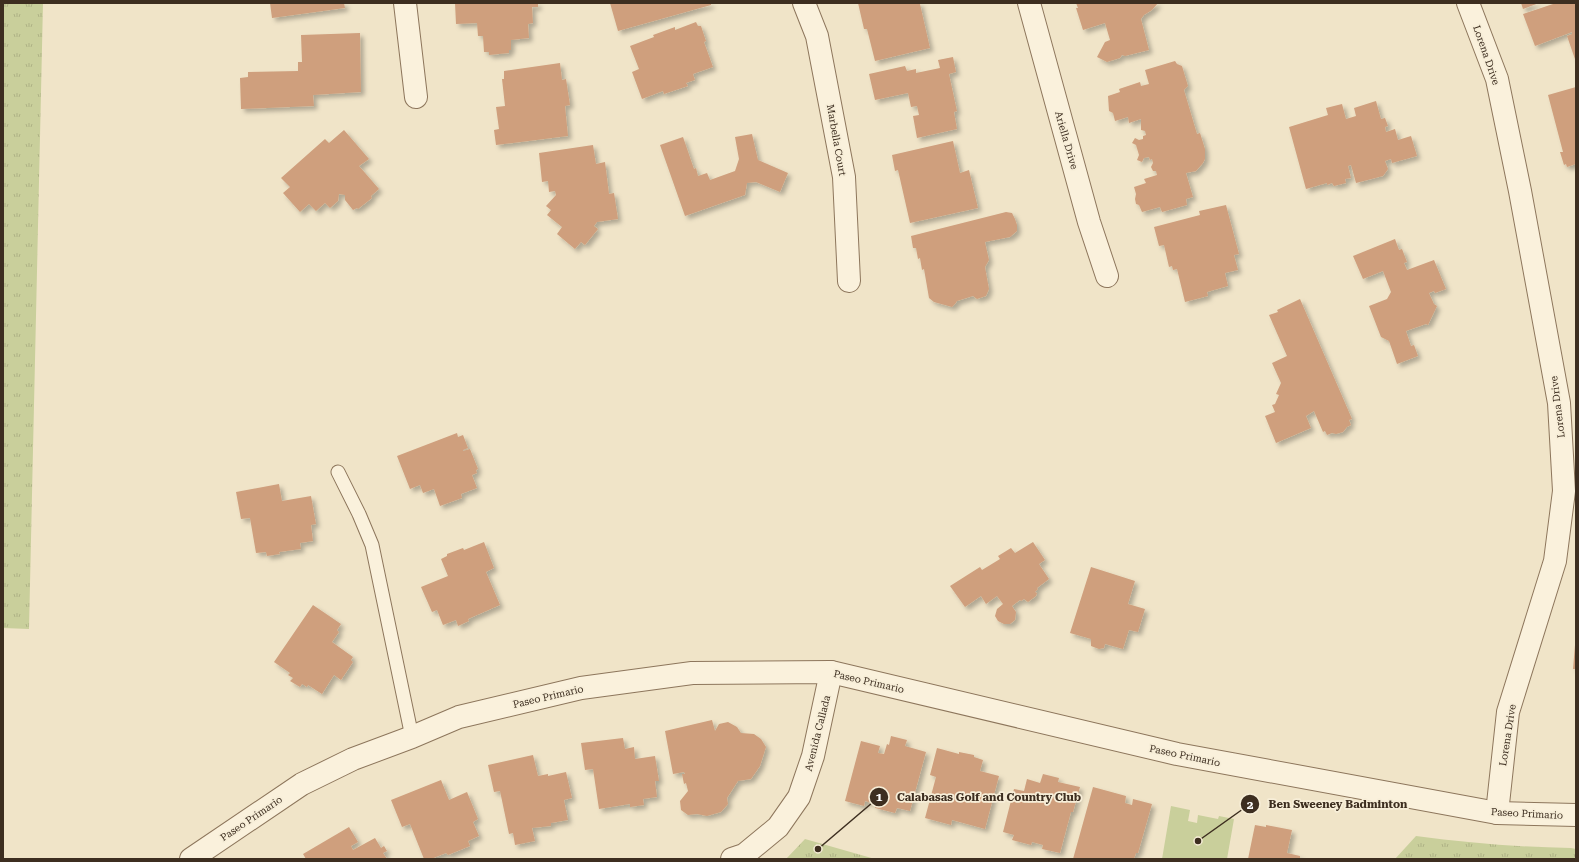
<svg xmlns="http://www.w3.org/2000/svg" width="1579" height="862" font-family="'Roboto Serif',serif">
	<defs>
		<pattern id="grass-tufts" width="24" height="20" patternUnits="userSpaceOnUse"><rect width="24" height="20" fill="#c9cf9b"/><path d="M3 7l-1-3M5 7V3M7 7l1-3M15 17l-1-3M17 17v-4M19 17l1-3" fill="none" stroke="#aeb285"/></pattern>
		<filter id="shadow"><feDropShadow dx="3.5" dy="3.5" stdDeviation="2" flood-color="#0004"/></filter>
	</defs>
	<rect width="100%" height="100%" fill="#f0e4c8"/>
	<!-- grass -->
	<path fill="url(#grass-tufts)" d="M3 3H43L29 629 3 628Z
		M1416 836C1468 843 1519 847 1571 848L1576 849V859H1395Z
		M805 839 875 859H786Z"/>
	<!-- pitch -->
	<path fill="#c9cf9b" d="M1171 806 1190 810 1188 821 1197 823 1198 815 1218 819 1219 816 1234 819 1227 859H1162Z"/>
	<!-- building -->
	<path fill="#cf9f7d" filter="url(#shadow)" d="M270 3H344L345 8 272 18Z
		M455 3H538V7H532L533 23 528 24 529 38 511 40V50H509V53L489 55V52H484L483 36H478L477 23 456 24Z
		M610 3H711V5L618 31Z
		M858 3H923L920 4 930 48 875 61 867 29H864Z
		M1076 3H1158L1152 10 1144 15 1141 19 1149 50 1125 56 1122 55 1120 58 1107 62 1097 57 1105 42 1110 40 1105 23 1083 30 1076 8H1078Z
		M1521 3H1539L1523 9Z
		M1556 3H1576V62L1567 36 1572 34V32L1535 46 1523 14Z
		M696 22 698 26H701L706 41 704 42 713 67 693 74 695 80 686 83 688 86 664 94 663 91 642 99 632 72 639 69 630 46 654 37 653 35 675 27V30Z
		M360 33 361 92 313 95 314 106 241 109 240 78 248 77V72L298 71V62H302L301 35Z
		M953 57 956 72 949 74 957 111 954 112 957 129 917 138 913 116 919 115 917 106 911 107 908 93 875 100 869 74 905 66 907 71 916 69V73L940 68 938 60Z
		M1175 61 1177 64 1182 66 1188 86 1184 90 1197 134 1200 133 1205 149V159L1203 163 1196 171 1186 173 1193 197 1186 199 1187 205 1162 212 1160 207 1142 212 1139 205 1136 204 1135 199 1136 194 1134 187 1146 183 1144 179 1157 175 1156 171H1153L1151 167 1153 163 1152 159 1150 160 1149 157 1144 158 1142 162 1137 160 1139 155 1136 145 1132 143 1135 138 1139 140 1143 139V136L1146 135 1145 131 1141 130V119L1129 123 1128 117 1115 121 1113 113 1109 111 1108 96 1120 92 1119 89 1140 82 1141 86 1149 84 1145 70Z
		M560 63 562 80 566 79 570 105 565 106 568 136 496 145 494 130 499 129 496 107 505 106 502 79H504V71Z
		M1576 87V164L1567 167 1566 164 1564 165 1560 152H1563L1548 95Z
		M1376 101 1381 119 1385 118 1388 126 1385 127 1386 132 1395 129 1398 140 1411 136 1417 156 1392 163 1391 159 1385 161 1388 169 1383 176 1356 183 1351 165 1348 166 1351 178 1345 179 1346 183 1334 186 1332 183 1327 185V183L1306 189 1289 127 1328 115 1326 108 1342 104 1346 119 1356 116 1354 108Z
		M344 130 369 159 359 166 379 189 371 196 372 198 358 209 357 208 353 210 345 200V195L339 194 338 201 330 208 325 203 316 211 309 204 300 212 283 193 290 187 281 178 325 139 329 143Z
		M752 134 758 160 788 173 780 192 756 182 747 183 745 195 685 216 660 145 683 137 694 169 696 168 698 176 707 173 710 180 735 171 739 159 735 137Z
		M953 141 960 173 969 170 978 208 910 223 898 170 895 171 892 155Z
		M593 145 596 164 605 162 609 194 614 193 618 219 597 222 594 226 598 229 585 245 581 242 575 249 557 234 562 227 547 215 551 210 546 206 556 195 555 191 549 192 548 181 542 182 539 153Z
		M1226 205 1239 254 1234 255 1238 270 1225 273 1228 286 1207 292 1208 296 1185 302 1177 269 1173 270 1172 266 1169 267 1164 245 1159 246 1154 227 1200 215 1199 211Z
		M1006 212 1012 213 1015 219 1017 225V231L1010 237 985 242 989 260 985 267 989 289 986 296 977 299 973 296 957 301 955 304 952 307 934 302 929 298 924 269 922 270 920 258 918 259 916 248H913L911 236Z
		M1395 239 1399 250 1402 249 1407 262 1404 263 1407 270 1434 260 1446 289 1435 293 1434 291 1429 293 1434 304 1437 306 1428 325 1426 324 1406 331 1411 346 1414 345 1418 356 1397 364 1389 341 1381 337 1369 306 1387 299 1391 292 1383 271 1363 279 1353 256Z
		M1300 299 1352 419 1349 420 1351 425 1347 427 1343 432 1336 434 1332 433 1327 435 1325 431 1323 432 1314 411 1306 416 1311 428 1276 443 1265 416 1275 412 1272 405 1275 404 1279 395 1276 394 1281 383 1272 363 1287 356 1269 315 1278 312 1277 310Z
		M457 433 458 437 463 435 468 448 463 450V451L470 449 478 469 476 470 477 473 472 475 477 488 461 494 462 498 440 506 434 489 423 493 420 485 410 489 397 456Z
		M279 484 282 501 311 496 316 524 311 525 313 541 300 543 301 549 279 552 280 554 267 556 266 552 256 553 250 518 241 519 236 492Z
		M484 542 494 568 486 572 500 605 468 619 469 621 458 626 456 620 443 625 437 610 432 612 421 587 448 576 441 559 447 556V554L463 548 464 550Z
		M1033 542 1045 560 1039 564 1049 579 1037 588 1038 589 1035 592 1037 593 1036 596 1028 602 1024 599 1021 601 1020 600 1012 606 1016 612 1015 620 1010 624H1004L998 621 995 616 997 609 1003 604 997 596 986 604 981 596 965 607 950 586 980 567 982 570 1000 559 998 556 1011 548 1015 553Z
		M1091 567 1135 581 1128 604 1145 609 1138 632 1129 630 1123 649 1105 644 1104 648 1099 649 1091 646V639L1070 633Z
		M313 605 341 624 337 630 339 632 332 642 353 657 351 660 353 662 341 680 334 675 322 694 308 685 307 687 302 684 300 687 290 681 293 678 288 675 290 673 274 662Z
		M1575 645H1576V669H1573Z
		M712 720 715 731 719 724 728 722 737 727 741 733 754 734 761 739 766 747 760 766 751 779 738 781 727 798 728 804 721 812 707 816 697 814 688 815 681 810 680 801 688 791 686 783 684 784 682 774H685L684 772 673 774 665 731Z
		M891 736 907 740 905 746 926 752 910 811 897 808 895 813 875 808 876 804 865 801 864 806 845 801 861 741 880 746 878 753 884 754 887 744 889 745Z
		M623 738 625 749 634 747 635 759 655 756 659 781H655L657 797 643 799 644 805 630 807V804L599 809 593 769 585 770 581 743Z
		M937 748 959 754V752L974 755V757L983 760 980 771 999 776 985 829 952 820 951 825 925 818 936 777 930 775Z
		M533 755 538 776 548 774V776L566 772 572 798 564 800 568 820 551 823V826L532 828 535 841 515 845 513 833 509 834 500 791 494 792 488 765Z
		M1043 774 1059 778 1058 782 1080 787 1073 812H1071L1060 853 1042 849 1043 845 1032 842 1031 845 1012 840 1014 835 1003 832 1014 789 1024 791 1027 779 1040 783Z
		M441 780 449 800 467 792 478 819 473 822 479 836 468 841 470 846 448 855 446 853 431 859H424L410 824 402 827 391 800Z
		M1093 787 1126 796 1125 803 1132 805 1133 799 1152 804 1138 853H1136L1134 859H1073Z
		M1255 825 1266 827V825L1292 830 1287 853 1300 856V859H1248Z
		M349 827 358 842 351 846 353 850 375 838 381 848 384 846 387 851 383 853 387 859H306L303 854Z"/>
	<g fill="none" stroke-linecap="round" stroke-linejoin="round">
		<defs>
			<path id="service" d="M338 472 359 514 372 545 412 737"/>
			<path id="minor" d="M405 3 416 97
				M804 3 817 36 844 177 849 281
				M1029 3 1089 222 1107 276
				M1468 3 1497 79 1520 191 1559 403 1564 491 1555 561 1508 712 1497 813
				M732 859 744 855 778 827 799 797 813 756 831 672"/>
			<path id="tertiary" d="M191 859 302 784 353 759 412 737 459 717 581 688 692 673 831 672 1177 754 1497 813 1576 815"/>
		</defs>
		<!-- service casing -->
		<use href="#service" stroke="#8d765c" stroke-width="15"/>
		<!-- minor casing -->
		<use href="#minor" stroke="#8d765c" stroke-width="24"/>
		<!-- tertiary casing -->
		<use href="#tertiary" stroke="#8d765c" stroke-width="24"/>
		<!-- service -->
		<use href="#service" stroke="#faf1dc" stroke-width="13"/>
		<!-- minor -->
		<use href="#minor" stroke="#faf1dc" stroke-width="22"/>
		<!-- tertiary -->
		<use href="#tertiary" stroke="#faf1dc" stroke-width="22"/>
	</g>
	<g text-anchor="middle" stroke-width="3.5" stroke-linejoin="round" paint-order="stroke">
		<!-- street labels -->
		<g font-size="10" fill="#3d2e20" stroke="#f7eed8">
			<text transform="translate(1487 55) rotate(71)" y="4">Lorena Drive</text>
			<text transform="translate(837 140) rotate(80)" y="4">Marbella Court</text>
			<text transform="translate(1067 140) rotate(74)" y="4">Ariella Drive</text>
			<text transform="translate(1557 407) rotate(-97)" y="4">Lorena Drive</text>
			<text transform="translate(869 681) rotate(13)" y="4">Paseo Primario</text>
			<text transform="translate(548 696) rotate(-13)" y="4">Paseo Primario</text>
			<text transform="translate(817 733) rotate(-76)" y="4">Avenida Callada</text>
			<text transform="translate(1507 735) rotate(-81)" y="4">Lorena Drive</text>
			<text transform="translate(1185 755) rotate(12)" y="4">Paseo Primario</text>
			<text transform="translate(1527 813) rotate(3)" y="4">Paseo Primario</text>
			<text transform="translate(251 818) rotate(-34)" y="4">Paseo Primario</text>
		</g>
	</g>
	<!-- callouts -->
	<path fill="none" stroke="#3d2e20" stroke-width="1.5" d="M818 849L879 797M1198 841L1250 804"/>
	<g fill="#3d2e20" stroke="#f7eed8" stroke-width="1.5">
		<circle cx="818" cy="849" r="4"/>
		<circle cx="1198" cy="841" r="4"/>
		<circle cx="879" cy="797" r="10"/>
		<circle cx="1250" cy="804" r="10"/>
	</g>
	<g font-size="12" text-anchor="middle" font-weight="bold" fill="#fff">
		<text x="879" y="801">1</text>
		<text x="1250" y="809">2</text>
	</g>
	<g font-size="11" text-anchor="middle" font-weight="bold" fill="#3d2e20" stroke="#f7eed8" stroke-width="3.5" stroke-linejoin="round" paint-order="stroke">
		<text x="989" y="801">Calabasas Golf and Country Club</text>
		<text x="1338" y="808">Ben Sweeney Badminton</text>
	</g>
	<!-- border -->
	<rect width="1579" height="862" fill="none" stroke="#3d2e20" stroke-width="8"/>
</svg>
